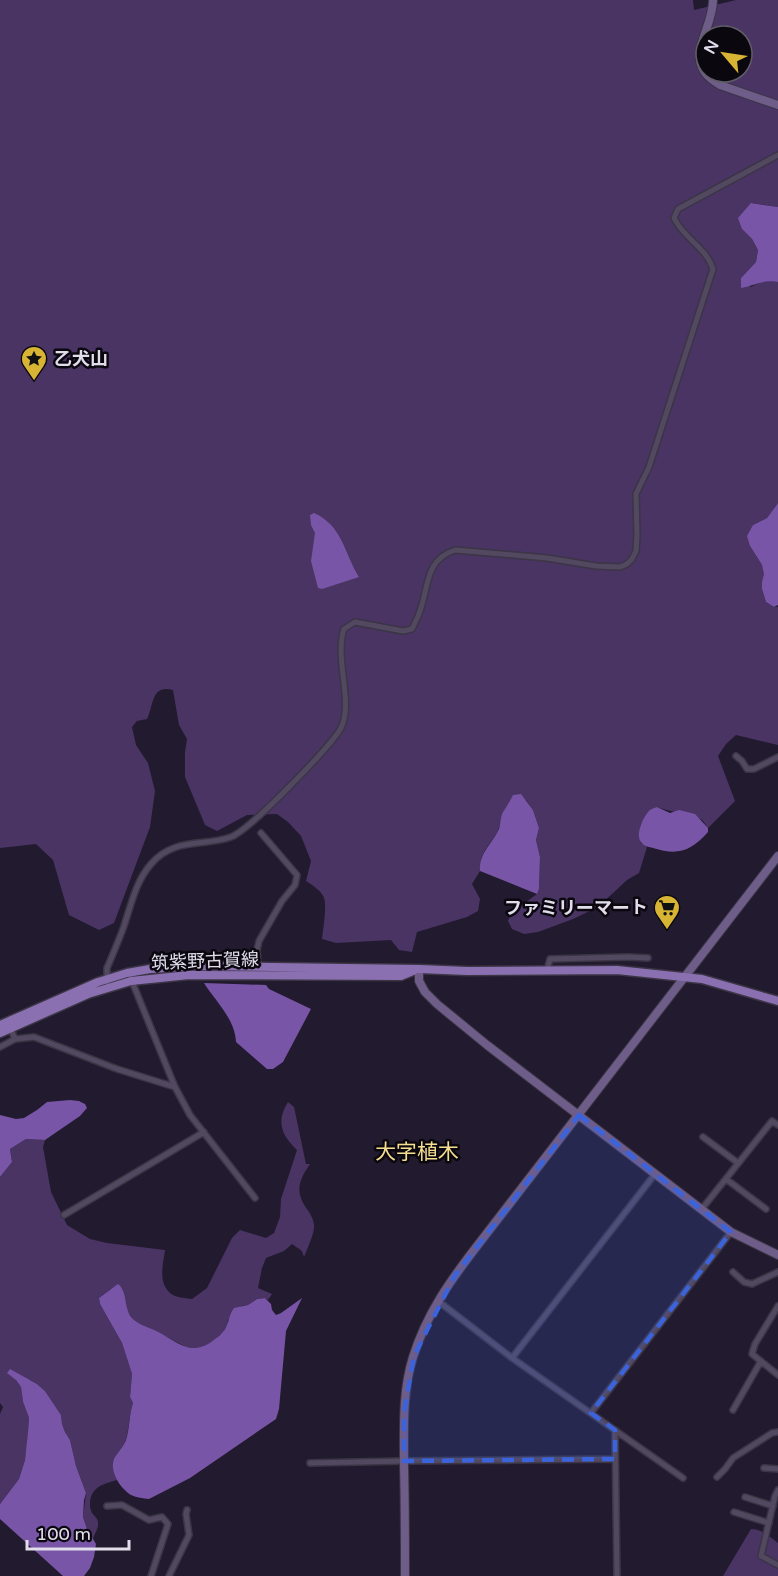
<svg xmlns="http://www.w3.org/2000/svg" width="778" height="1576" font-family="'Varela Round','Noto Sans JP',sans-serif">
	<rect width="100%" height="100%" fill="#221a2e"/>
	<!-- green -->
	<path fill="#493464" fill-rule="evenodd" d="M0 0H693L694 10 736 0H778V207L752 203 742 229 752 239 758 250 756 262 741 278 751 287C760 281 768 280 778 282V503L767 518 753 525 750 546 762 565 765 574 762 582V589L766 602 774 607H778V745L736 735 726 744 718 756 735 801 708 828C706 825 704 822 702 820 693 814 669 812 657 807 643 817 637 825 641 843L647 847 639 873 627 880 598 907 573 919 538 932 524 934 512 929 508 921 511 913 537 894 539 889 540 857 536 840 539 828 533 810 526 800 509 805 502 814 501 822 497 833 485 850 481 859 480 871 472 884 480 899 478 911 467 917 417 932 412 952 399 950 391 940 336 943 322 939C323 930 327 906 324 898 322 891 312 885 306 881L311 861 301 836 288 822 277 814 247 815 217 831 205 825 185 777V752L187 739 179 725 173 690C151 684 154 705 147 719L137 721 132 727 136 745 148 763 155 791 150 827 114 923 99 930 69 915 53 860 36 844 0 848ZM706 36H742V72H706Z
		M288 1102 294 1107 306 1164H310C297 1183 295 1193 309 1212 311 1215 314 1221 314 1225 315 1233 307 1249 304 1257L302 1251 292 1244 284 1251 266 1258 262 1268 258 1288 272 1294 268 1300 265 1298 257 1299 248 1305 242 1306 228 1320 227 1325 222 1334 209 1344 201 1349 186 1347 151 1329 144 1328 132 1318 127 1310 125 1301 111 1289 99 1298 100 1304 122 1343 132 1374 130 1397 133 1403C128 1419 130 1434 122 1449 118 1455 114 1459 113 1466 113 1471 115 1475 117 1480 103 1484 91 1487 90 1503 90 1507 90 1509 92 1513 95 1517 99 1519 98 1525 98 1529 94 1535 93 1539L87 1529 83 1517 86 1493 76 1466 70 1440 65 1432 62 1424 61 1415 45 1391 37 1384 30 1380H16L21 1387 23 1402 29 1418 27 1447 25 1460 19 1479 0 1504V1414L3 1407 0 1403V1177L12 1162 10 1149 26 1139 45 1140 43 1147 51 1192 67 1225 90 1239 107 1243 165 1250C163 1265 157 1285 173 1295 178 1298 186 1298 192 1299L207 1288 232 1238 240 1230 266 1238 274 1233 280 1217 281 1199 297 1150C281 1135 276 1121 288 1102Z
		M751 1529C762 1529 770 1537 778 1543V1576H723Z"/>
	<!-- water -->
	<path fill="#7855a6" d="M751 203 778 207V282C763 279 754 286 741 288V278L756 262 758 250 752 239 742 229 738 218Z
		M778 503V605L774 607 766 602 762 589V582L764 574 762 565 750 546 747 536 753 525 767 518Z
		M314 513C343 526 344 553 359 577L322 589 318 588 311 561 315 533 311 525 310 515Z
		M521 794 533 810 539 828 536 840 540 857 539 889 537 894 480 871C479 853 491 845 498 831 501 825 500 817 503 812 507 806 510 801 513 795Z
		M657 807 670 813 679 810 695 814 708 828V832C691 851 678 856 653 848 649 847 643 846 641 842 635 835 643 817 649 811 652 808 653 809 657 807Z
		M204 983 266 985 269 989 311 1009 283 1062 273 1069H267L236 1042C235 1019 216 1002 204 983Z
		M70 1100 79 1101 85 1104 87 1108 80 1116 45 1140 26 1139 10 1149 12 1162 0 1177V1115L16 1119 24 1118 37 1110 47 1102Z
		M118 1284C128 1292 123 1307 132 1318 138 1324 144 1326 152 1329 175 1339 190 1360 215 1339 217 1337 220 1336 222 1333 229 1326 228 1316 234 1308L248 1305 257 1299 265 1298 271 1304 272 1310 276 1315 281 1313 302 1298 286 1331 279 1409 276 1419 190 1478 149 1499C143 1498 137 1498 131 1495 121 1489 109 1472 114 1459 117 1453 123 1448 126 1440 130 1427 129 1415 133 1403L130 1397 132 1374 122 1343 100 1304 99 1298Z
		M10 1369 37 1384 45 1391 61 1415 62 1424 65 1432 70 1440 76 1466 86 1493 84 1500 83 1517 87 1529 96 1544 94 1557 90 1568 84 1576H63L0 1519V1504L19 1479 25 1460 28 1432 29 1418 23 1402 21 1387 16 1380 7 1373Z"/>
	<g fill="none" stroke-linecap="round" stroke-linejoin="round">
		<defs>
			<path id="street" d="M736 756 742 761 747 769H754L778 757
				M258 967 257 950 259 941 282 901 295 885 297 875 261 833
				M547 970 550 959 628 957 648 958
				M131 979 175 1087 190 1115 255 1198
				M107 982V968C113 954 119 940 124 926 131 905 136 881 151 864 174 837 203 847 231 837 250 830 331 746 341 728 354 702 334 659 344 629L355 622 403 631 412 629C415 623 418 617 420 611 429 586 425 560 455 550L547 558 596 566 620 567 627 564 632 559 636 551 637 535 636 494 649 467 713 269C706 247 684 239 674 218L678 209 778 155
				M10 1027 15 1039 34 1037 117 1069 175 1087
				M0 1047 15 1039
				M703 1137 738 1163
				M726 1179 766 1209
				M701 1210 772 1121 778 1125
				M64 1215 204 1132
				M733 1272 744 1282 752 1284 778 1272
				M438 1301 512 1358 683 1478
				M778 1306 755 1344 752 1354 778 1375
				M512 1358 655 1174
				M733 1410 761 1361
				M591 1413 731 1232
				M615 1430 617 1576
				M310 1463 404 1461 615 1459
				M764 1468 778 1469
				M717 1477 725 1469 733 1458 772 1433 778 1432
				M778 1490 775 1496 761 1556 778 1565
				M745 1497 773 1506
				M107 1506 122 1505 149 1520 162 1517 168 1524 151 1576
				M734 1512 769 1523
				M169 1576 189 1535 186 1514 187 1510"/>
			<path id="secondary" d="M713 0C713 32 679 62 720 85L778 105
				M419 969V981L425 992 437 1004 487 1045 731 1232 778 1255
				M405 1576C405 1539 405 1503 404 1466 404 1429 402 1392 413 1357 427 1313 450 1281 477 1246L778 856"/>
			<path id="primary" d="M0 1025 98 982 127 973 150 969 198 966 419 969 467 971 617 970 702 979 778 1001
				M0 1033 88 994 131 981 189 975 401 976 413 971"/>
		</defs>
		<!-- street casing -->
		<use href="#street" stroke="#3b3545" stroke-width="8"/>
		<!-- secondary casing -->
		<use href="#secondary" stroke="#3b3545" stroke-width="10"/>
		<!-- primary casing -->
		<use href="#primary" stroke="#3b3545" stroke-width="11"/>
		<!-- street -->
		<use href="#street" stroke="#524961" stroke-width="5"/>
		<!-- secondary -->
		<use href="#secondary" stroke="#6e5c89" stroke-width="8"/>
		<!-- primary -->
		<use href="#primary" stroke="#8a70b0" stroke-width="8"/>
	</g>
	<!-- marked area -->
	<path fill="#3b63db" fill-opacity="0.2" stroke="#3b63db" stroke-width="4.5" stroke-dasharray="12 8" stroke-linejoin="round" d="M579 1115 731 1232 591 1413 615 1430V1459L404 1461V1412L414 1356 455 1275Z"/>
	<!-- icons -->
	<defs>
		<symbol id="sight-pin" viewBox="-11 -11 22 30"><path d="M0 17L-7.5 6A9.5 9.5 0 1 1 7.5 6Z" fill="#d8b434" stroke="#0a070f"/><path d="M0-6L1.8-2.2L6-1.7L2.9 1.2L3.7 5.4L0 3.3L-3.7 5.4L-2.9 1.2L-6-1.7L-1.8-2.2Z" fill="#111"/></symbol>
		<symbol id="supermarket-pin" viewBox="-11 -11 22 30"><path d="M0 17L-7.5 6A9.5 9.5 0 1 1 7.5 6Z" fill="#d8b434" stroke="#0a070f"/><path d="M-6-5.5h2.5l.6 2H6L4.5 2H-2.5L-4.4-4H-6ZM-1.5 3.2a1.3 1.3 0 1 0 .1 0ZM3 3.2a1.3 1.3 0 1 0 .1 0Z" fill="#111"/></symbol>
	</defs>
	<g fill-rule="evenodd">
		<use href="#sight-pin" x="19" y="344" width="30" height="40"/>
		<use href="#supermarket-pin" x="652" y="893" width="30" height="40"/>
	</g>
	<g text-anchor="middle" stroke-width="5" stroke-linejoin="round" paint-order="stroke">
		<!-- poi labels -->
		<g font-size="18" font-weight="bold" fill="#e2ddeb" stroke="#0a070f" text-anchor="start">
			<text x="54" y="365">乙犬山</text>
			<text x="648" y="914" text-anchor="end">ファミリーマート</text>
		</g>
		<!-- street labels -->
		<g font-size="18" fill="#e2ddeb" stroke="#0a070f">
			<text transform="translate(205 961) rotate(-2)" y="6">筑紫野古賀線</text>
		</g>
		<!-- quarter labels -->
		<g font-size="21" fill="#f6de90" stroke="#0a070f">
			<text x="417" y="1159">大字植木</text>
		</g>
	</g>
	<!-- north arrow -->
	<g transform="translate(724 54) rotate(299)"><circle r="28" fill="#0a070f" stroke="#605d67" stroke-width="1.5"/>
	<path d="M0-4.5L10 22L0 15L-10 22Z" fill="#d8b434"/>
	<text y="-9" font-size="16" font-weight="bold" text-anchor="middle" fill="#e2ddeb">N</text>
	</g>
	<!-- scale -->
	<path d="M27 1540v9h102v-9" fill="none" stroke="#e2ddeb" stroke-width="3"/>
	<text x="36" y="1540" font-size="18" fill="#e2ddeb" stroke="#0a070f" stroke-width="4.5" paint-order="stroke">100 m</text>
</svg>
